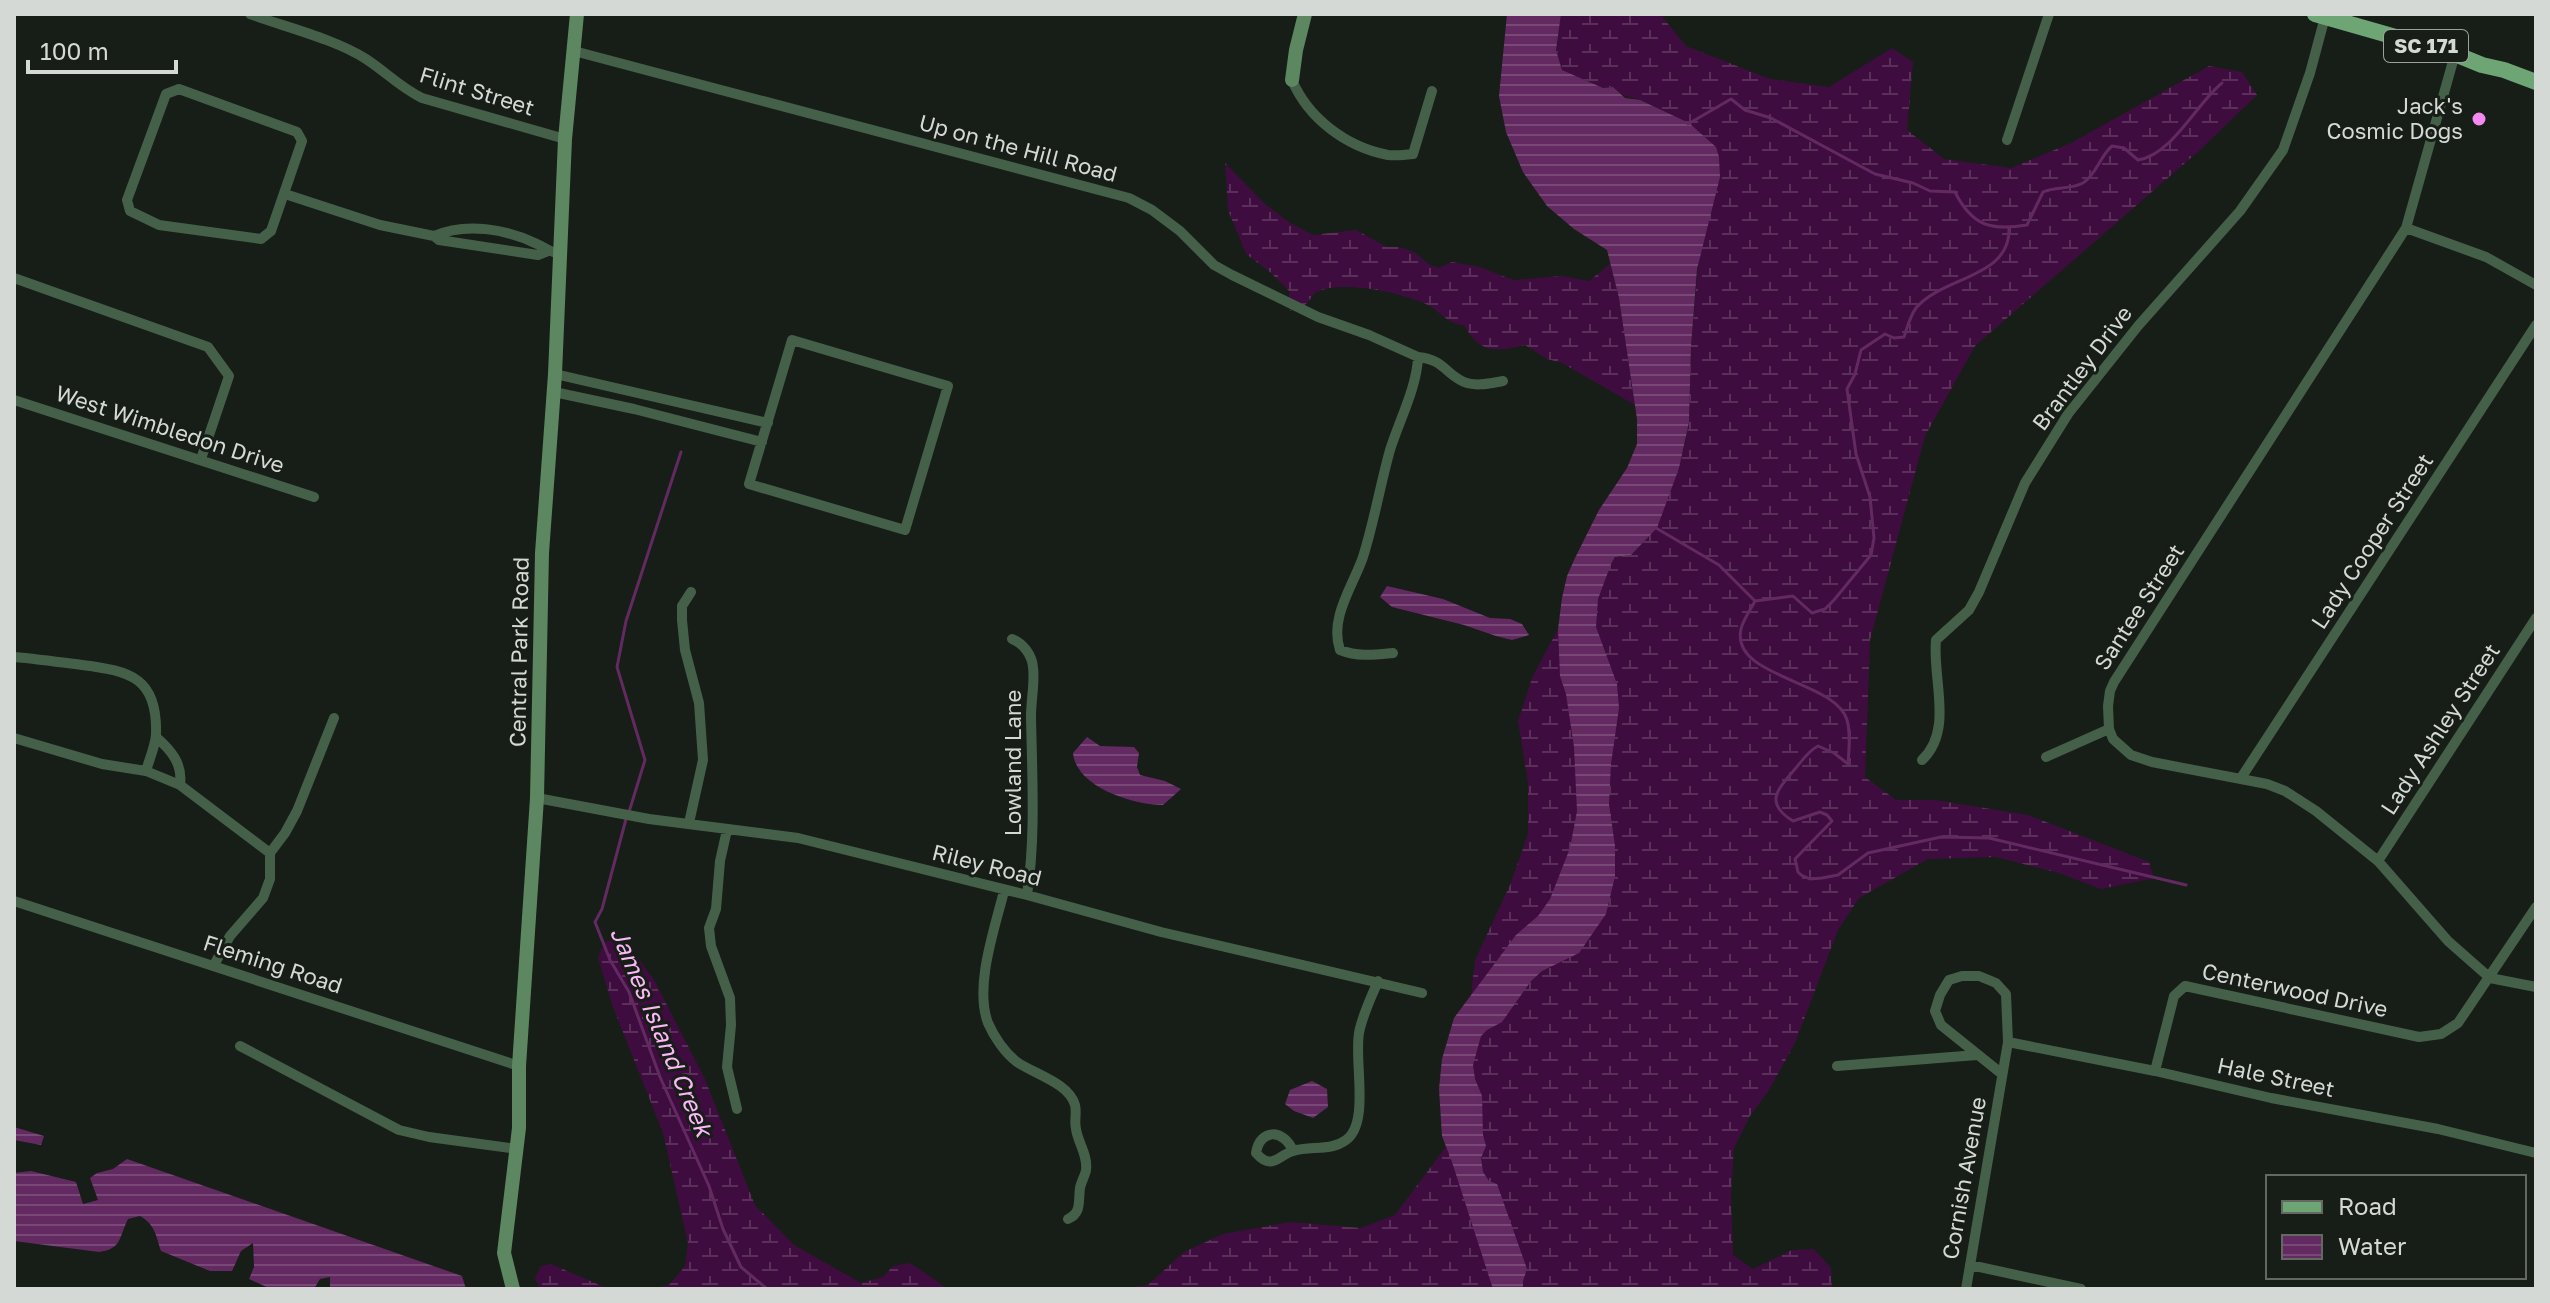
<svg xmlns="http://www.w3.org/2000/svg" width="2550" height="1303" font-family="'Golos Text',sans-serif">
	<defs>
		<pattern id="wetland-marsh" width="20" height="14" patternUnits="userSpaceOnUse" patternTransform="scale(2)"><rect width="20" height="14" fill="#3f0c3f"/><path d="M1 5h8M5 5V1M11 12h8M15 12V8" fill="none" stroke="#5a2f5a"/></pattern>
		<pattern id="water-rules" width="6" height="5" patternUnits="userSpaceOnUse" patternTransform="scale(2)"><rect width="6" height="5" fill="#622a61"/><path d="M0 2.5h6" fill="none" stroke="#784877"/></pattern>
	</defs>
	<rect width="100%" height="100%" fill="#171d17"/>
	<!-- wetland -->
	<path fill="url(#wetland-marsh)" d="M1561 14H1660L1686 46 1770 79 1829 87 1892 48 1913 62 1907 130 1944 159 2011 168 2071 143 2209 66 2242 72 2257 95 2200 150 1975 346 1925 436 1870 640 1865 777 1896 800H1935L2028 815 2149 862 2154 878 2101 889 2059 873 1996 857 1928 859 1859 898 1838 930 1795 1043 1769 1090 1750 1116 1734 1148 1731 1195 1733 1255 1753 1269 1792 1250 1814 1249 1831 1268 1832 1289H1117L1148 1285 1184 1252 1223 1234 1290 1222 1361 1228 1395 1215 1445 1148 1459 1102 1475 960 1510 885 1528 834V783L1518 721 1532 678 1558 629 1616 557 1631 555 1657 528 1684 448 1689 422 1691 346 1698 266 1716 147C1700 134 1659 107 1640 100 1626 95 1626 99 1613 87L1603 88 1562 70 1556 50Z
		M1225 163 1265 204 1290 223 1313 235 1356 230 1387 247H1400L1414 252 1430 265 1439 268 1452 262 1480 267 1513 280 1563 276 1589 281 1610 264 1619 298 1635 405 1562 363 1547 359 1525 345C1496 352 1480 354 1464 325 1446 324 1441 311 1426 304 1402 293 1340 279 1315 293 1311 296 1311 299 1307 303 1303 307 1296 309 1290 311L1287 302 1290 292 1270 272 1246 254 1228 210Z
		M612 939 628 944 654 980 704 1077 755 1205 794 1245 861 1283 883 1277 893 1266 910 1263 948 1289H649L669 1285 685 1266 688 1243 663 1133 613 1007 598 958 604 943Z
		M551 1264 609 1289H540L535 1278 541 1266Z"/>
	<!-- water -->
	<path fill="url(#water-rules)" d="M1507 14H1561L1556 50 1562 70 1603 88 1613 87 1625 98 1640 100 1689 123 1716 147 1719 157 1720 177 1697 269 1691 346 1689 422 1679 468 1657 528 1631 555 1615 557 1611 564 1598 599 1596 627 1617 684 1619 708 1611 764 1609 804 1615 846V876L1606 914 1579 953 1542 971 1531 981 1502 1022 1487 1030 1481 1036 1473 1065 1475 1079 1482 1096 1483 1135 1486 1146 1481 1158 1483 1172 1489 1181 1497 1184 1527 1269 1523 1281V1289H1493L1452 1162 1442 1136 1439 1089 1442 1059 1454 1018 1516 935 1538 916 1550 899 1570 848 1577 811 1574 747 1566 694 1560 676 1558 629 1562 598 1567 576 1575 558 1599 510 1627 468 1637 444V419L1619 298 1607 250 1574 229 1547 206 1523 172 1506 132 1499 96Z
		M1387 586 1443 599 1490 618 1510 619 1522 624 1529 635 1512 640 1496 636 1464 625 1392 607 1380 597Z
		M1087 737 1100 746 1134 747 1139 753 1137 767 1140 775 1165 781 1181 789 1163 805C1133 805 1076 787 1073 753Z
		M1312 1081 1327 1089 1328 1107 1313 1118 1294 1111 1285 1104 1290 1090Z
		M14 1127 44 1136 41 1145 14 1140Z
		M127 1159 462 1276 466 1289H330V1277L320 1279 314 1289H271L249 1279 254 1267 253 1243 241 1251 232 1271H210L161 1251C156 1236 155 1224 140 1216L128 1219C119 1237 122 1249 99 1252L14 1241V1173L31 1171 76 1182 83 1204 98 1200 90 1178 97 1173 113 1169Z"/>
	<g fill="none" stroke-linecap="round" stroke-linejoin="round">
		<!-- stream -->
		<path stroke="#622a61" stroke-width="3" d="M1688 124 1731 99 1745 110 1771 118 1875 174 1913 183 1930 191 1955 192C1972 226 1991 231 2027 225L2043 192C2056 186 2070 190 2083 183 2096 175 2100 156 2112 146L2124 148 2138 160C2172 155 2196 104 2222 83
			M1656 528 1719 565 1755 601
			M1755 601C1751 609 1743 620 1741 629 1730 678 1836 680 1847 720 1851 734 1849 750 1848 764L1834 753 1818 746C1808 751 1802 761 1795 769 1777 790 1764 803 1793 821L1820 812 1827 815 1832 821 1795 859 1798 872 1801 875 1810 879 1822 878 1838 875 1868 853 1941 837 1989 838 2186 885
			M1755 601 1793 596 1812 613 1825 609 1834 600 1871 555 1874 538 1870 497 1856 454 1847 389 1855 374 1861 350 1885 334 1894 338 1904 337C1907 328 1910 316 1916 308 1943 276 2011 278 2009 228
			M629 812 645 760 617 667 626 621 681 452
			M626 819 602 909 595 922 610 960 629 992 660 1077 709 1186 723 1229 741 1267 767 1289"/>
		<!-- street -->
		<path stroke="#456048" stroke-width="10" d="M250 14C285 27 335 39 366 59 386 72 401 88 422 98L565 139
			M574 51 1129 198 1152 210 1180 231 1214 265 1232 275 1318 317 1369 335 1418 357C1445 360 1444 373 1464 382 1476 387 1491 383 1503 381
			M2455 54 2406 228 2114 682 2110 691 2108 706 2109 729 2113 739 2131 755 2152 762 2267 784 2285 791 2316 811 2378 861 2448 941 2490 978 2536 987
			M1292 80C1308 118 1346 147 1388 155 1396 156 1405 155 1413 154L1432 91
			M179 89 297 132 302 141 271 231 261 239 159 225 130 211 127 200 166 94Z
			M2007 140 2049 14
			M285 194 380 225 434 236
			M2406 228 2486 257 2536 285
			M548 251 538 255 439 240 434 236C466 222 506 229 537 244 546 248 550 252 560 254
			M14 278 208 347 229 376 201 459
			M792 340 948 386 905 530 749 484Z
			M555 374 768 423
			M554 392 634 409 762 442
			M14 400 314 497
			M1012 639C1023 643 1032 655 1033 667 1035 683 1031 700 1031 716 1032 776 1036 835 1027 895
			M1393 653C1373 655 1358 657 1340 650 1329 618 1353 586 1363 557 1374 522 1380 486 1390 450 1399 421 1417 387 1418 357
			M14 657C37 659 59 662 82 665 131 671 158 678 156 735 155 747 149 760 146 771
			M156 737C171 750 183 764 180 785
			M14 738 102 764 146 771 180 785 270 853
			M2046 757 2109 729
			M1922 760C1954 730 1932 679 1936 640L1969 610 1979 592 2025 483 2068 414 2138 326 2240 211 2283 150 2310 73 2325 17
			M2241 778 2536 325
			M537 798 649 819 798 838 1027 895 1161 932 1422 993
			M689 823 703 760 699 703 685 650 682 620V606L691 592
			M727 830 720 861 716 909 709 928 711 946 730 998 731 1025 727 1067 737 1109
			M2378 861 2536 618
			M1004 891C995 928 974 986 988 1023 994 1037 1005 1053 1017 1062 1034 1074 1069 1083 1075 1105 1077 1113 1074 1121 1076 1129 1078 1143 1088 1155 1086 1170 1085 1176 1081 1182 1080 1188 1078 1201 1082 1213 1068 1219
			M14 901 519 1066
			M214 965 230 936 263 898 270 879V853L285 833 297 811 334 718
			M2008 1042 2155 1071 2271 1098 2438 1129 2536 1153
			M240 1046 399 1130 429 1137 517 1149
			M1837 1066 1977 1055
			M2155 1071 2174 996 2185 986 2419 1037 2441 1034 2458 1023 2536 907
			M1293 1151C1284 1129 1260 1128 1256 1153 1272 1171 1277 1156 1293 1151 1310 1145 1330 1152 1346 1140 1370 1123 1354 1062 1359 1033 1362 1016 1371 998 1378 981
			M1970 1265 2081 1289
			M1966 1289 2008 1042 2006 994 1996 983 1979 976H1962L1949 980 1940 995 1935 1011 1941 1025 2002 1074"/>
		<!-- secondary -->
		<path stroke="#5c8761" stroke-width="14" d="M1292 80 1296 50 1305 14
			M513 1289 504 1253 519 1128V1066L537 798 542 553 555 374 565 139 577 14"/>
		<!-- primary -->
		<path stroke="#6da674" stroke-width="16" d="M2315 14 2455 54 2482 65 2504 70 2536 82"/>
	</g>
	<!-- markers -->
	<circle fill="#f489f1" stroke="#171d17" stroke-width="3" cx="2479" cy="119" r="8"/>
	<g text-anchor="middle" stroke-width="6" stroke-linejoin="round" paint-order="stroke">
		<!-- shield labels -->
		<rect fill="#171d17" stroke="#9ca19c" stroke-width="2" x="2384" y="30" width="84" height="32" rx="6"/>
		<g font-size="20" font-weight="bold" fill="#d5d9d5">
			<text x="2426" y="53">SC 171</text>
		</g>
		<!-- street labels -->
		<g font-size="22" fill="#d5d9d5" stroke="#171d17">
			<text transform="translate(477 91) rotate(17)" y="8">Flint Street</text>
			<text transform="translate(1018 148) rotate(15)" y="8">Up on the Hill Road</text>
			<text transform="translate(2082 368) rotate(-53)" y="8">Brantley Drive</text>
			<text transform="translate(170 429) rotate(18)" y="8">West Wimbledon Drive</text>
			<text transform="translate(2372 541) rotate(-57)" y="8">Lady Cooper Street</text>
			<text transform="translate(2139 607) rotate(-57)" y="8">Santee Street</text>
			<text transform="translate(519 652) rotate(-89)" y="8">Central Park Road</text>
			<text transform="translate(2440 729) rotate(-57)" y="8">Lady Ashley Street</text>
			<text transform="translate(1013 763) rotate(-90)" y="8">Lowland Lane</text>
			<text transform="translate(987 865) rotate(14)" y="8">Riley Road</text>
			<text transform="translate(273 964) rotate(18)" y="8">Fleming Road</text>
			<text transform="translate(2295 990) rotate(12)" y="8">Centerwood Drive</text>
			<text transform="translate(2276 1077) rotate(12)" y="8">Hale Street</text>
			<text transform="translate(1964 1178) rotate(-80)" y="8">Cornish Avenue</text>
		</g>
		<!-- poi labels -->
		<g font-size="22" fill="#d5d9d5" stroke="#171d17" text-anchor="end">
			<text x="2463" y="114">Jack's<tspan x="2463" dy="25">Cosmic Dogs</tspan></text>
		</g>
		<!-- water labels -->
		<g font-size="24" font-style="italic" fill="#fbb8f7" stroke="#171d17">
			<text transform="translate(661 1032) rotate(67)" y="8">James Island Creek</text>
		</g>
	</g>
	<!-- border -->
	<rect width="2550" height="1303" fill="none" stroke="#d5d9d5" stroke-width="32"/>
	<!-- legend -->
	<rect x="2266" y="1175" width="260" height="104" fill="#171d17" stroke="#636863" stroke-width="2"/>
	<rect x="2282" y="1201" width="40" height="12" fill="#6da674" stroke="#636863" stroke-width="2"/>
	<text x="2338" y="1215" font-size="24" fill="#d5d9d5">Road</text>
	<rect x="2282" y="1235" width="40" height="24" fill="url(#water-rules)" stroke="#636863" stroke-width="2"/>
	<text x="2338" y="1255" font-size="24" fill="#d5d9d5">Water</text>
	<!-- scale -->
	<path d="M28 60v12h148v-12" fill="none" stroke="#d5d9d5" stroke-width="4"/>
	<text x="40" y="60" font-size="24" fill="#d5d9d5" stroke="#171d17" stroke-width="6" paint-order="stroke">100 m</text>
</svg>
